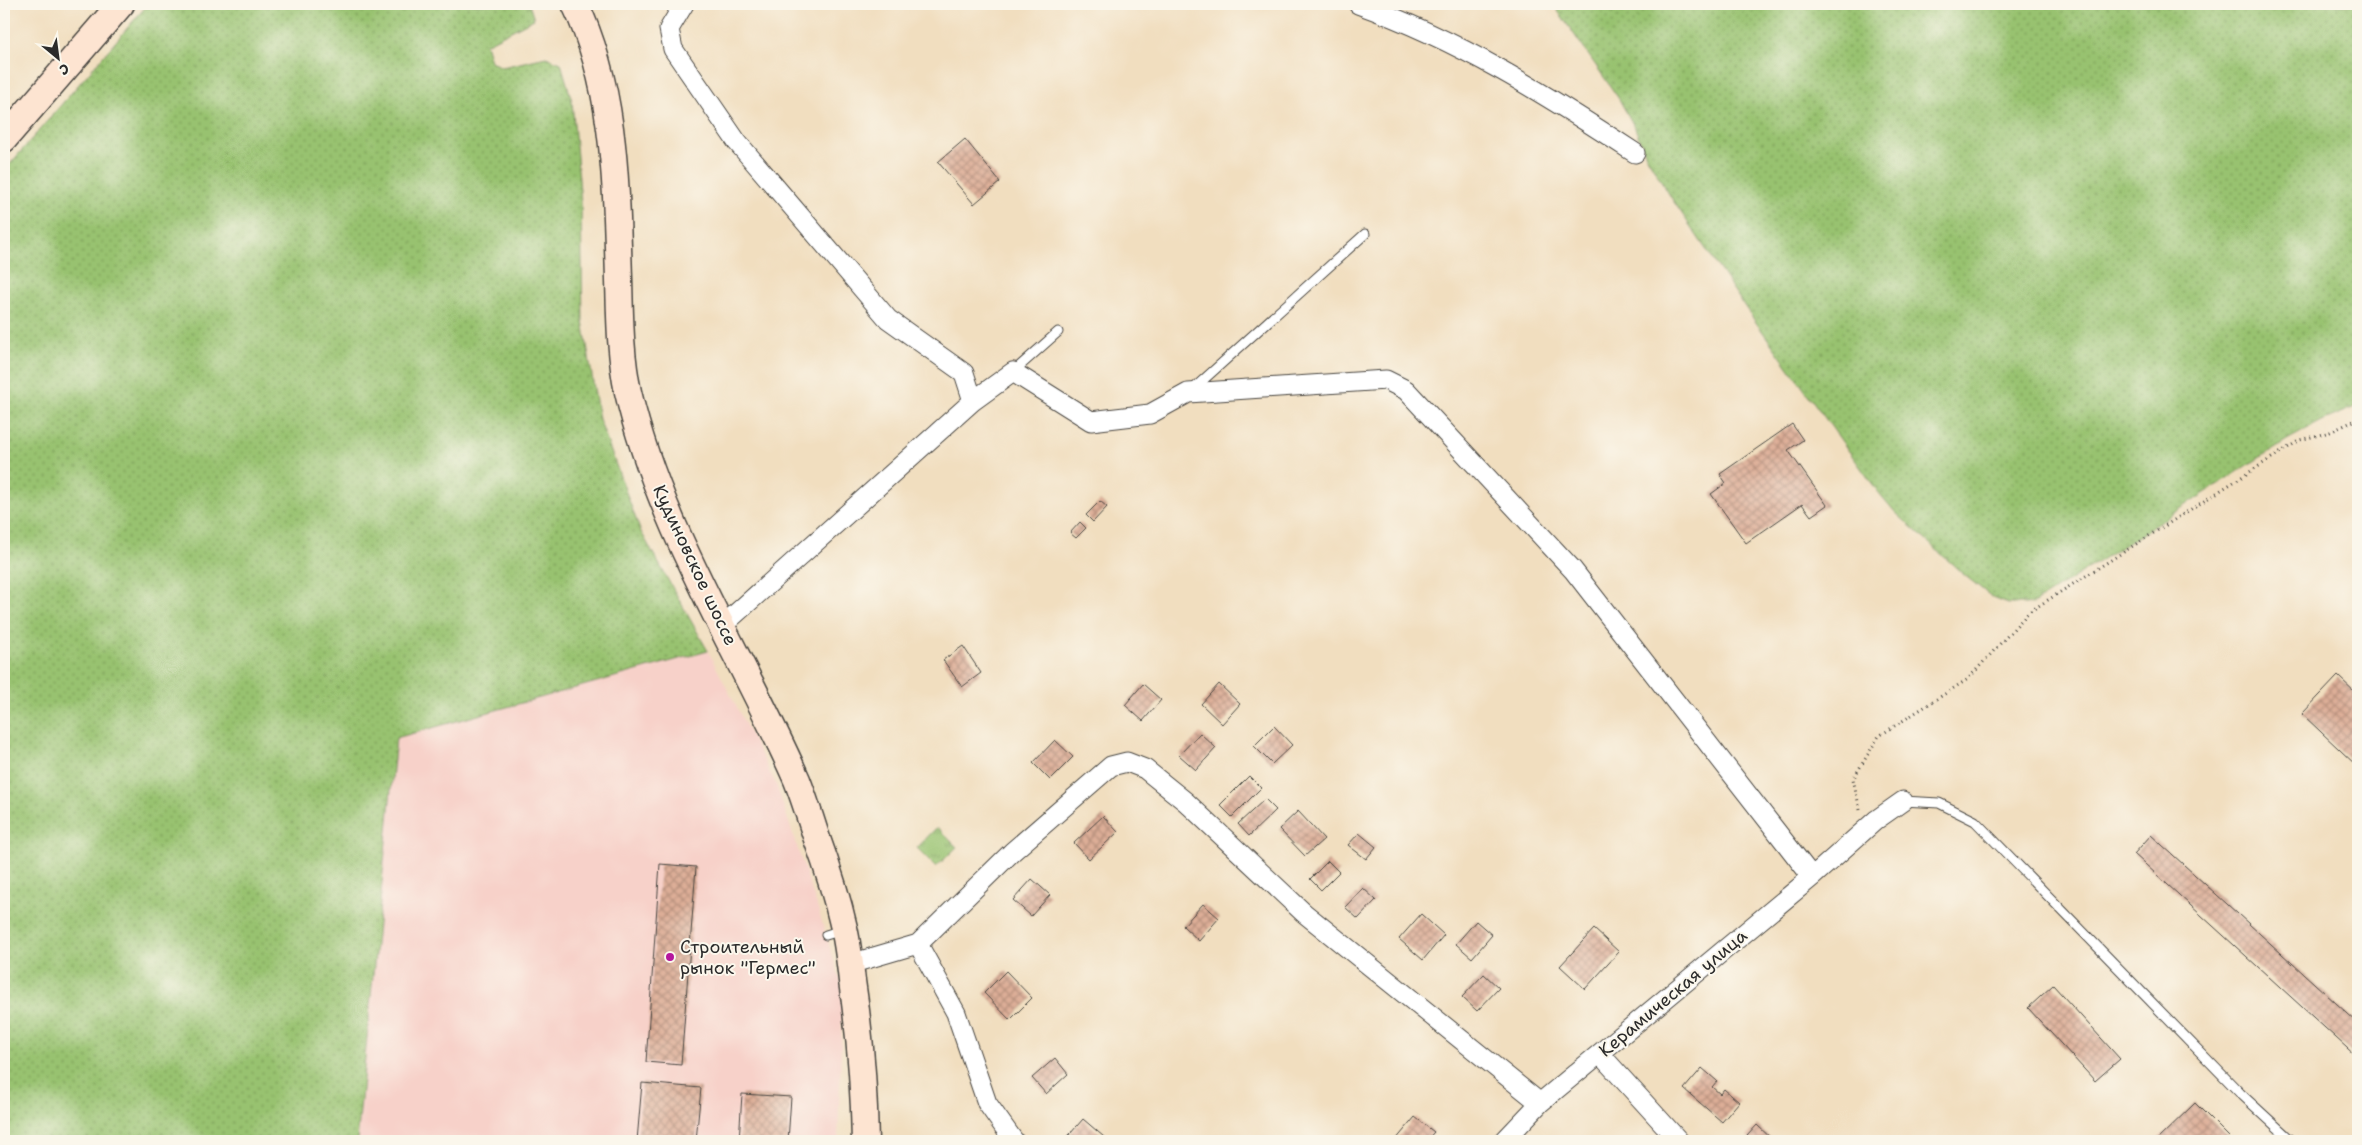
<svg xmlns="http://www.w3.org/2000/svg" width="2362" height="1145" font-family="'Shantell Sans',sans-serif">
	<defs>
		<pattern id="grass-dots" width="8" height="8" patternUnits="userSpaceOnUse" patternTransform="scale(1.25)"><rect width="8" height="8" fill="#98c26f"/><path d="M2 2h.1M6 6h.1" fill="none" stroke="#7c9e5b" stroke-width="1.8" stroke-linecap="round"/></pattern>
		<pattern id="park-tufts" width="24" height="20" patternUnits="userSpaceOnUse" patternTransform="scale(1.25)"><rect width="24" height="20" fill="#98c26f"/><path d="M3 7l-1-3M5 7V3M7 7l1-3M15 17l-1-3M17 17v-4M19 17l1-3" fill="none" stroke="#7c9e5b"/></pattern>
		<pattern id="building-cross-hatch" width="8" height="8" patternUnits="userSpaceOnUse" patternTransform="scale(1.25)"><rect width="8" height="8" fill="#ddae97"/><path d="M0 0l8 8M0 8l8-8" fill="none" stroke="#b38e7b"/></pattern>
	</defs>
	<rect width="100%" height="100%" fill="#fbf7ec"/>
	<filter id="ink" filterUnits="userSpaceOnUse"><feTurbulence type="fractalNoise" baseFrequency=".02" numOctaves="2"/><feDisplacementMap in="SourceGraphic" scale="10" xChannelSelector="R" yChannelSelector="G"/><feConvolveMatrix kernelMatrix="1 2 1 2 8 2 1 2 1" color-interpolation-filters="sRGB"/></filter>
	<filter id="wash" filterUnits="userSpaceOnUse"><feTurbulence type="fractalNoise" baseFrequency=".0096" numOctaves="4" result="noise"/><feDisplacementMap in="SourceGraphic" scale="20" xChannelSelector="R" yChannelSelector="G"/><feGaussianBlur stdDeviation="1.12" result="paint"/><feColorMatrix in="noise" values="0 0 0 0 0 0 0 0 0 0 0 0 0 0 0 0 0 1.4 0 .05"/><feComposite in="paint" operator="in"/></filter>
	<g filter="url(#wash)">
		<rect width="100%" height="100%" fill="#f1debf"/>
		<!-- built -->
		<path fill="#f7d1c9" d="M708 651 776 784 818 909 843 990 838 1141H357L396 738Z"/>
		<!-- grass -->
		<path fill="url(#grass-dots)" stroke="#62764d" d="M148 4H529L534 19 486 44 491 61 502 67 546 57 561 63 572 101 581 202 583 320 599 419 640 530 708 651 396 738 357 1141H4V171Z
			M1553 4H2358V406L2322 421 2287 440 2033 604H2008L1993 598 1963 574 1895 512 1879 493 1747 310 1672 199 1646 155 1635 128 1619 99Z"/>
		<!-- park -->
		<path fill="url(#park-tufts)" stroke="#62764d" d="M937 827 957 847 936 867 917 848Z"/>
		<g id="blocks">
			<!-- building -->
			<path fill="url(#building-cross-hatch)" d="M965 139 1000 182 974 204 938 162Z
				M1792 424 1803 440 1788 450 1827 505 1811 516 1802 504 1746 543 1711 494 1726 483 1720 474Z
				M1100 501 1107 507 1093 522 1086 515Z
				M1080 522 1086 528 1076 538 1070 533Z
				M963 646 981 673 962 687 943 660Z
				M2338 676 2358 695V767L2302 714Z
				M1143 684 1161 700 1143 721 1125 705Z
				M1219 684 1240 704 1222 724 1201 704Z
				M1274 726 1292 745 1272 764 1254 746Z
				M1200 733 1216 748 1196 770 1179 755Z
				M1055 740 1073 757 1050 780 1033 763Z
				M1249 776 1261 788 1232 817 1220 805Z
				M1265 799 1276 810 1249 836 1238 824Z
				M1298 811 1324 839 1305 856 1279 829Z
				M1103 816 1118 832 1089 859 1074 843Z
				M1359 833 1376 847 1366 859 1348 845Z
				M2151 835 2358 1023V1058L2134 854Z
				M1328 861 1339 872 1321 890 1310 879Z
				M660 864 696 867 681 1065 646 1062Z
				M1032 879 1050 895 1031 916 1013 900Z
				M1363 888 1376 900 1358 919 1345 907Z
				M1203 904 1219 918 1199 941 1183 926Z
				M1421 914 1444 935 1423 960 1399 939Z
				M1476 921 1492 935 1472 958 1456 944Z
				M1594 929 1619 952 1585 989 1560 966Z
				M1006 971 1032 998 1010 1020 984 993Z
				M1484 974 1499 988 1477 1011 1462 997Z
				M2053 985 2120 1059 2095 1081 2028 1008Z
				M1055 1058 1068 1074 1046 1094 1032 1078Z
				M1702 1068 1717 1081 1712 1087 1720 1094 1724 1089 1739 1102 1722 1122 1684 1089Z
				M642 1083 701 1088 696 1141H637Z
				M742 1094 791 1097 788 1141H739Z
				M2195 1103 2233 1141H2156Z
				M1415 1117 1434 1132 1426 1141H1395Z
				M1083 1119 1104 1137 1101 1141H1064Z
				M1757 1125 1774 1141H1752L1747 1136Z"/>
		</g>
	</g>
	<g filter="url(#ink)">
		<use href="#blocks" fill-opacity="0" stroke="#494641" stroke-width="1"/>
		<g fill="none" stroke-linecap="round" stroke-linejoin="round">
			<defs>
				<path id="lane" d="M1013 372 1058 332
					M1191 391 1365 234
					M1903 801 1939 803 1975 821 2240 1093 2292 1141
					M826 935 842 930"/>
				<path id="street" d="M684 4 669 29 673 49 737 142 888 319 964 373 973 401
					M1358 4C1459 40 1547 95 1635 153
					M722 626 973 401 1013 372 1091 421 1150 414 1188 393 1386 380 1406 390 1573 570 1812 877
					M918 944 956 1013 987 1103 1014 1141
					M850 964 918 944 1012 852 1111 766 1127 762 1145 769 1186 802 1304 913 1540 1103
					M1600 1054 1679 1141
					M1504 1141 1540 1103 1812 877 1876 820 1903 801"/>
				<path id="secondary" d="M575 4C616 88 616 187 619 279 620 316 620 355 628 392 660 530 740 651 797 780 804 798 810 817 816 836 827 866 837 897 844 928 848 945 850 963 852 981 860 1034 864 1087 865 1141
					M4 139 121 4"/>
			</defs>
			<!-- lane casing -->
			<use href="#lane" stroke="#494641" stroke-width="11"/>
			<!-- street casing -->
			<use href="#street" stroke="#494641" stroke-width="21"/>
			<!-- secondary casing -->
			<use href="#secondary" stroke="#494641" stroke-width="29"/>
			<!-- path -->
			<path stroke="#494641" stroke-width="3" stroke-dasharray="1 4" stroke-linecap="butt" d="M1860 810 1853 779 1879 736 1968 679 2029 612 2300 440 2330 432 2358 419"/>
			<!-- lane -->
			<use href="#lane" stroke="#fff" stroke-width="9"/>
			<!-- street -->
			<use href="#street" stroke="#fff" stroke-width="19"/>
			<!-- secondary -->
			<use href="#secondary" stroke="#fde4d1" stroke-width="26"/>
		</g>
	</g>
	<!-- markers -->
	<circle fill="#b5179e" stroke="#fbf7ec" stroke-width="2" cx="670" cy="957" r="5"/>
	<g text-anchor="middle" stroke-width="4" stroke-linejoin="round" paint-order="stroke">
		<!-- street labels -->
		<g font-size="18" fill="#2b2b2b" stroke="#fbf7ec">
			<text transform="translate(695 565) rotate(65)" y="6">Кудиновское шоссе</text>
			<text transform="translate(1673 993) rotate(-40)" y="6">Керамическая улица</text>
		</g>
		<!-- poi labels -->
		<g font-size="18" fill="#2b2b2b" stroke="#fbf7ec" text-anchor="start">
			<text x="680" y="953">Строительный<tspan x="680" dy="21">рынок "Гермес"</tspan></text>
		</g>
	</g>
	<!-- margin -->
	<rect width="2362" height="1145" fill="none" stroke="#fbf7ec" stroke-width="20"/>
	<!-- north arrow -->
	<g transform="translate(58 58) rotate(151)" stroke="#fbf7ec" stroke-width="4" paint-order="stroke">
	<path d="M0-4L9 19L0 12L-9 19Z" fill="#2b2b2b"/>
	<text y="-8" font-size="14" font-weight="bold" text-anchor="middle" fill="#2b2b2b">С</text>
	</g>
</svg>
